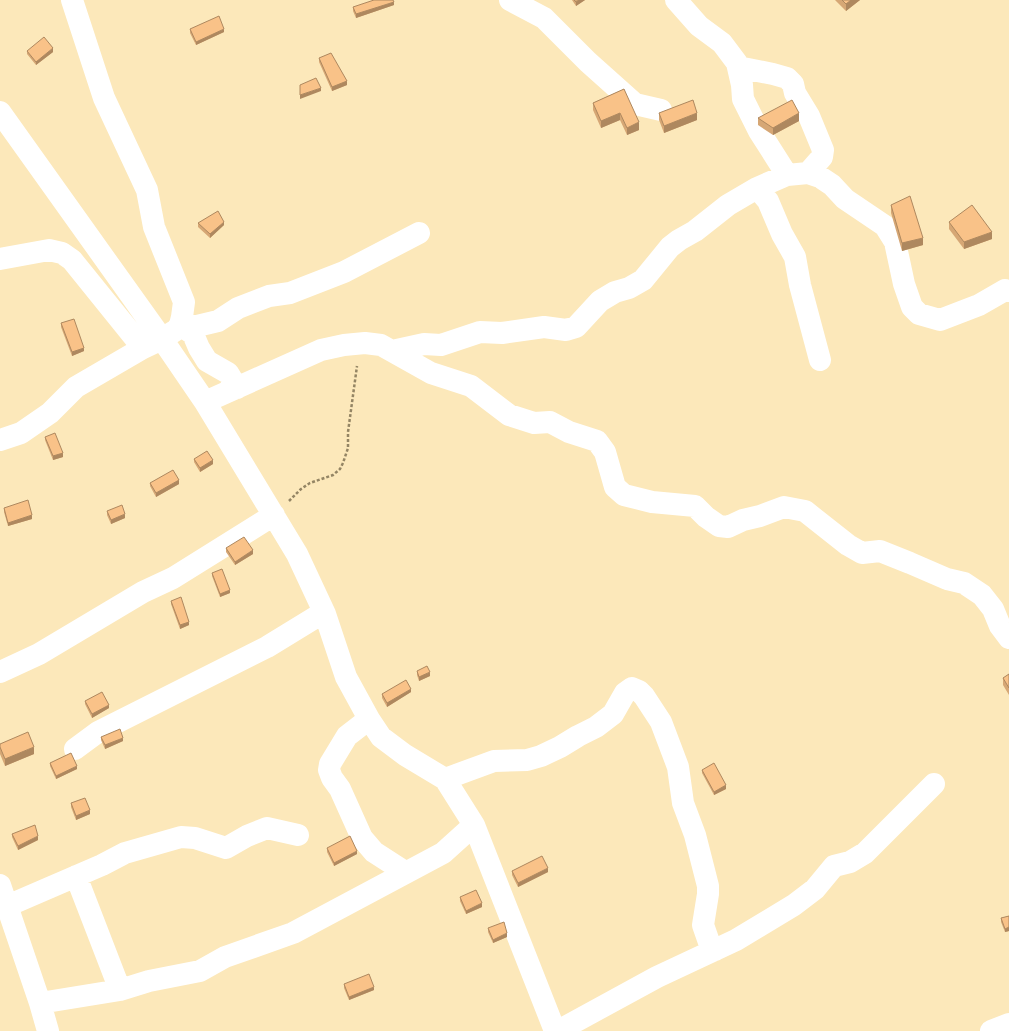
<svg xmlns="http://www.w3.org/2000/svg" width="1009" height="1031" font-family="'Nunito Sans',sans-serif">
	<rect width="100%" height="100%" fill="#fce8ba"/>
	<g fill="none" stroke-linecap="round" stroke-linejoin="round">
		<!-- path -->
		<path stroke="#948564" stroke-width="2.5" stroke-dasharray="3 2" stroke-linecap="butt" d="M289 501 301 489 310 483 333 475 340 469 343 463 348 448V432L357 366"/>
		<!-- minor -->
		<path stroke="#fff" stroke-width="22" d="M510 0 544 18 588 62 635 104 661 110
			M676 0 699 26 722 43 737 63 742 85 743 99 759 131 787 175
			M738 67 773 74 787 78 793 84 795 93 809 116 823 150 822 157 808 173
			M0 112 162 339 205 402 297 554 325 614 346 677 369 719 381 737 405 755 445 779 474 825 555 1031
			M757 188 768 201 782 234 795 257 800 285 820 360
			M0 259 49 250 62 253 72 260 143 348
			M180 325 197 326 218 321 238 308 269 296 290 293 344 272 419 233
			M180 325 193 334 199 348 207 361 228 373 237 388
			M392 351 424 344 441 345 480 332 502 333 544 327 566 330 576 327 600 301 615 292 629 288 643 280 670 247 679 240 695 231 728 205 757 188 787 175 808 173 820 177 832 185 845 199 885 226 895 242 904 284 912 307 919 314 940 320 979 305 1005 290 1009 291
			M205 402 321 350 344 345 365 343 381 345 431 373 471 386 509 415 534 423 550 422 569 432 597 441 605 452 615 487 624 495 652 502 695 506 706 517 719 526 728 527 743 520 760 516 784 507 805 511 848 545 862 553 880 551 910 563 947 579 964 583 982 595 993 609 1000 626 1009 638
			M0 440 21 433 50 413 76 387 143 348 162 339 176 330 180 325 182 317 184 302 154 227 147 190 104 98 72 0
			M0 672 39 654 143 592 173 578 274 515
			M369 719 347 736 330 764 329 770 332 778 340 789 362 838 374 852 405 872
			M75 749 98 732 267 647 316 617 325 614
			M445 779 494 761 527 760 541 756 560 747 578 736 596 727 613 714 625 693 632 688 639 691 644 696 661 722 678 767 683 803 695 835 708 886V894L703 925 710 945 715 950
			M76 876 120 990
			M0 885 40 1003 48 1031
			M7 906 102 865 125 853 181 837 195 838 226 848 247 836 267 828 298 835
			M40 1003 120 990 149 981 200 971 225 957 293 933 443 853 474 825
			M558 1031 657 977 736 940 794 905 815 889 834 866 850 862 865 853 934 784
			M991 1031 1009 1024"/>
	</g>
	<!-- wall -->
	<path fill="#d6a775" d="M572 0H585L576 6Z
		M835 0H860L846 11Z
		M394 5 356 18 353 11V7Z
		M190 29 224 32 196 45 190 33Z
		M27 51 53 52 36 65 27 54Z
		M319 58 347 85 332 91 319 62Z
		M624 89 639 130 627 135 620 120 601 128 593 110V103Z
		M659 113 697 120 664 133 659 120Z
		M758 118 799 121 773 135 758 125Z
		M891 205 923 245 902 251 891 213Z
		M949 222 992 239 964 249 949 229Z
		M198 223 224 225 210 238 198 227Z
		M61 323 84 351 72 356 61 327Z
		M45 437 63 457 53 460 45 440Z
		M194 459 213 464 200 472 194 462Z
		M150 483 179 484 156 497 150 486Z
		M4 508 32 519 8 526 4 512Z
		M107 511 125 518 111 524 107 515Z
		M226 548 253 554 235 565 226 552Z
		M212 573 230 593 220 597 212 576Z
		M171 601 189 625 180 629 171 604Z
		M417 671 430 676 419 681 417 675Z
		M1009 674V695L1003 685V678Z
		M411 692 387 707 382 698V694Z
		M85 701 109 708 92 718 85 704Z
		M101 737 123 741 105 749 101 740Z
		M0 744 34 754 5 766 0 754Z
		M50 763 77 769 56 779 50 766Z
		M702 770 726 789 714 795 702 773Z
		M71 803 90 814 76 820 71 807Z
		M12 834 38 840 18 850 12 837Z
		M327 848 357 854 334 866 327 852Z
		M512 871 548 872 518 887 512 875Z
		M460 897 482 907 466 914 460 901Z
		M1009 916V931L1005 932 1001 922V918Z
		M488 928 507 937 493 943 488 932Z
		M344 984 374 990 349 1000 344 988Z"/>
	<!-- shaded-wall -->
	<path fill="#ae885f" d="M579 0H585L576 6V2Z
		M851 0H860L846 11V4Z
		M394 2V5L356 18V14Z
		M224 29V32L196 45V42Z
		M53 48V52L36 65V62Z
		M347 81V85L332 91V87Z
		M321 88V91L300 99V95Z
		M620 113V120L601 128V121Z
		M697 113V120L664 133V126Z
		M799 113V121L773 135V128Z
		M639 122V130L627 135V128Z
		M224 222V225L210 238V234Z
		M992 232V239L964 249V242Z
		M923 238V245L902 251V243Z
		M84 348V351L72 356V352Z
		M63 453V457L53 460V456Z
		M213 460V464L200 472V468Z
		M179 480V484L156 497V493Z
		M125 514V518L111 524V520Z
		M32 515V519L8 526V523Z
		M253 550V554L235 565V562Z
		M230 590V593L220 597V594Z
		M189 622V625L180 629V625Z
		M430 672V676L419 681V677Z
		M411 689V692L387 707V703Z
		M109 705V708L92 718V714Z
		M123 738V741L105 749V745Z
		M34 747V754L5 766V759Z
		M77 766V769L56 779V776Z
		M726 785V789L714 795V792Z
		M90 810V814L76 820V816Z
		M38 836V840L18 850V846Z
		M357 851V854L334 866V863Z
		M548 868V872L518 887V883Z
		M482 903V907L466 914V911Z
		M1009 927V931L1005 932V929Z
		M507 933V937L493 943V940Z
		M374 987V990L349 1000V997Z"/>
	<!-- building -->
	<path fill="#f9c288" stroke="#ae885f" d="M374 0H393L394 2 356 14 353 7Z
		M574 0H579L576 2Z
		M842 0H851L846 4Z
		M219 16 224 29 196 42 190 29Z
		M44 37 53 48 36 62 27 51Z
		M331 53 347 81 332 87 319 58Z
		M316 78 321 88 300 95V85Z
		M624 89 639 122 627 128 620 113 601 121 593 103Z
		M693 100 697 113 664 126 659 113Z
		M792 100 799 113 773 128 758 118Z
		M910 196 923 238 902 243 891 205Z
		M972 205 992 232 964 242 949 222Z
		M218 211 224 222 210 234 198 223Z
		M74 319 84 348 72 352 61 323Z
		M55 433 63 453 53 456 45 437Z
		M207 451 213 460 200 468 194 459Z
		M173 470 179 480 156 493 150 483Z
		M28 500 32 515 8 523 4 508Z
		M122 505 125 514 111 520 107 511Z
		M244 537 253 550 235 562 226 548Z
		M222 569 230 590 220 594 212 573Z
		M181 597 189 622 180 625 171 601Z
		M427 666 430 672 419 677 417 671Z
		M1009 674V688L1003 678Z
		M406 680 411 689 387 703 382 694Z
		M102 692 109 705 92 714 85 701Z
		M120 729 123 738 105 745 101 737Z
		M28 732 34 747 5 759 0 747V744Z
		M71 753 77 766 56 776 50 763Z
		M714 763 726 785 714 792 702 770Z
		M85 798 90 810 76 816 71 803Z
		M35 825 38 836 18 846 12 834Z
		M350 836 357 851 334 863 327 848Z
		M542 856 548 868 518 883 512 871Z
		M476 890 482 903 466 911 460 897Z
		M1009 916V927L1005 929 1001 918Z
		M504 922 507 933 493 940 488 928Z
		M369 974 374 987 349 997 344 984Z"/>
</svg>
